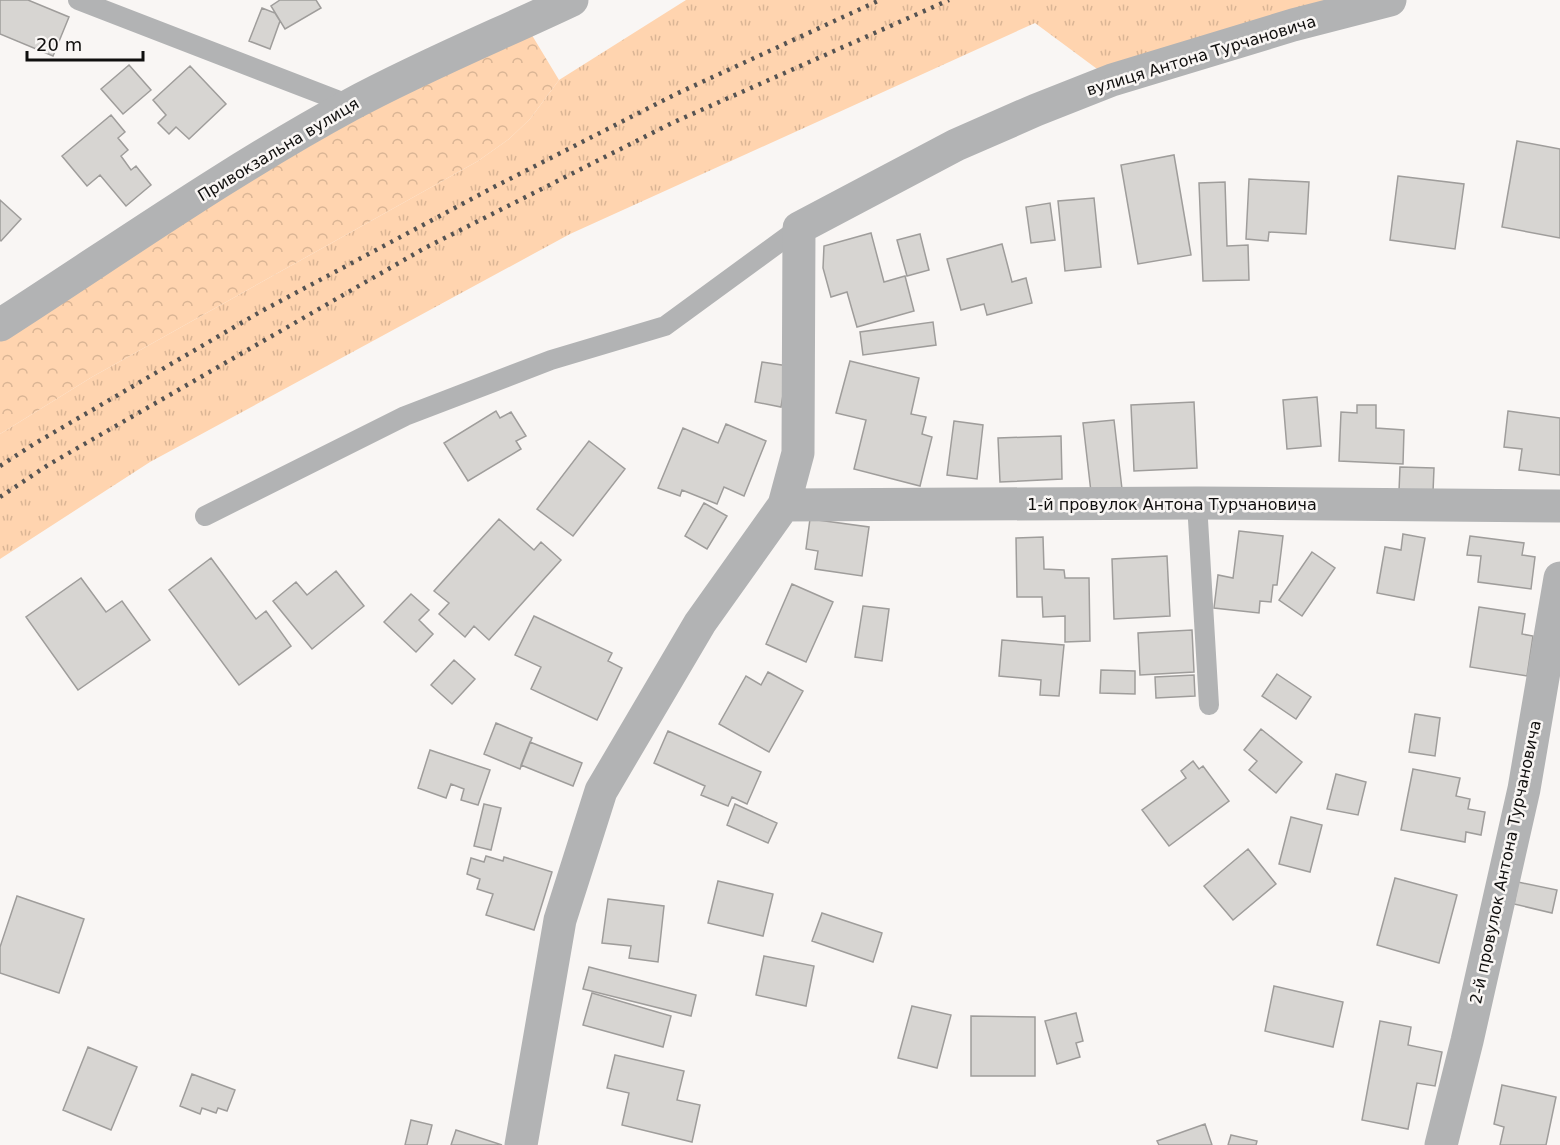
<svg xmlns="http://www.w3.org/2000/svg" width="1560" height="1145" font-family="'DejaVu Sans',sans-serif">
	<defs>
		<pattern id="grass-tufts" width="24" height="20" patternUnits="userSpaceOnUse" patternTransform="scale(1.5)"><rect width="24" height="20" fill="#ffd4af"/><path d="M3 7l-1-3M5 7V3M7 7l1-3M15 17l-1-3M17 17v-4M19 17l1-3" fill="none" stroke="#dab595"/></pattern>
		<pattern id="forest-crowns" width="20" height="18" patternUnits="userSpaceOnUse" patternTransform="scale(1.5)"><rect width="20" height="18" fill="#ffd4af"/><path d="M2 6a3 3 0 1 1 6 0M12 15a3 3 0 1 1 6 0" fill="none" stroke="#dab595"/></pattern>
	</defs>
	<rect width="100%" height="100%" fill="#f9f6f4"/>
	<!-- grass -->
	<path fill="url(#grass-tufts)" d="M686 0H1390L1112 80 1035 23 570 234 150 462 0 559V434L92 377 478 161 509 139 530 119 559 80Z"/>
	<!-- forest -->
	<path fill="url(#forest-crowns)" d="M524 22 559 80 530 119 509 139 478 161 92 377 0 434V325Z"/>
	<!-- building -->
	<path fill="#d7d5d2" stroke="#9f9d9b" stroke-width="1.5" d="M0 0H28L69 17 53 56 0 34Z
		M280 0H316L321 8 285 29 271 6Z
		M262 8 275 13 280 21 270 49 249 41Z
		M129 65 151 90 123 114 101 89Z
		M190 66 226 104 189 139 176 127 169 134 158 123 166 115 153 100Z
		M111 115 125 132 118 138 128 150 121 156 131 170 136 166 151 185 126 206 100 175 87 186 62 156Z
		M1517 141 1560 149V238L1502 227Z
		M1174 155 1191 255 1138 264 1121 165Z
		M1398 176 1464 184 1455 249 1390 240Z
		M1249 179 1309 182 1306 234 1269 232 1268 241 1246 239Z
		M1225 182 1227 246 1248 245 1249 280 1203 281 1199 183Z
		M1094 198 1101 267 1065 271 1058 201Z
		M0 200 21 219 1 241 0 240Z
		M1050 203 1055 240 1031 243 1026 207Z
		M871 233 884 282 905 276 914 311 857 327 847 292 831 297 823 268 824 246Z
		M920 234 929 270 907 276 897 240Z
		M1002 244 1012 282 1026 278 1032 303 987 315 984 304 961 310 947 259Z
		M933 322 936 345 863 355 860 332Z
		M850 361 919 378 911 414 926 417 922 434 932 437 920 486 854 469 866 420 836 413Z
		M762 362 788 366 781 407 755 402Z
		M1317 397 1321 446 1287 449 1283 400Z
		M1194 402 1197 468 1134 471 1131 405Z
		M1357 405H1376V428L1404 430 1403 464 1339 461 1341 412 1357 413Z
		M496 411 500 418 511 412 526 436 516 441 521 449 468 481 444 443Z
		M1508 411 1560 418V475L1519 470 1522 449 1504 447Z
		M1114 420 1122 489 1091 492 1083 423Z
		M954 421 983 425 977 479 947 475Z
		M726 424 766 441 744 496 724 487 717 504 682 490 680 496 658 488 683 428 718 443Z
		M1061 436 1062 479 1000 482 998 438Z
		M589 441 625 469 573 536 537 509Z
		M1400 467 1434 468 1433 492 1399 491Z
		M704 503 727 516 707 549 685 536Z
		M499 519 534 550 541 542 561 560 489 640 474 626 465 637 439 614 449 603 434 591Z
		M810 519 869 527 862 576 815 569 818 551 806 549Z
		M1239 531 1283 536 1277 585H1273L1271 602 1260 601 1259 613 1214 608 1218 575 1233 578Z
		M1403 534 1425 538 1414 600 1377 593 1385 547 1401 550Z
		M1470 536 1524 543 1522 555 1535 557 1531 589 1478 582 1481 556 1467 555Z
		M1043 537 1044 569 1064 570 1065 578H1089L1090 641 1065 642V616L1043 617 1042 597H1017L1016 538Z
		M1312 552 1335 568 1302 616 1279 600Z
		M1167 556 1170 616 1114 619 1112 559Z
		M211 558 256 619 266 611 291 646 239 685 169 590Z
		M336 571 364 606 312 649 273 601 296 582 307 595Z
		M81 578 106 612 122 601 150 640 78 690 26 617Z
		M792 584 833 602 806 662 766 644Z
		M411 594 429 610 419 620 433 634 416 652 384 622Z
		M863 606 889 609 882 661 855 657Z
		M1479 607 1525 614 1522 634 1533 636 1527 676 1470 667Z
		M534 616 612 653 608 661 622 668 597 720 531 689 541 667 515 655Z
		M1192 630 1194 672 1140 675 1138 633Z
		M1002 640 1064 645 1059 696 1040 695 1041 680 999 676Z
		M454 660 475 679 452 704 431 685Z
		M1101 670 1135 671V694L1100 693Z
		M768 672 803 691 769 752 719 724 746 676 761 685Z
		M1277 674 1311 697 1296 719 1262 696Z
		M1194 675 1195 696 1156 698 1155 677Z
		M1415 714 1440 718 1435 756 1409 752Z
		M496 723 532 738 520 769 484 754Z
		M1261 729 1302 762 1276 793 1249 770 1257 761 1244 750Z
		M668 731 761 772 747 804 732 797 728 806 701 795 705 786 654 763Z
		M530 742 582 763 573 786 521 765Z
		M430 750 490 770 478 805 461 800 464 789 451 784 446 798 418 788Z
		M1193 761 1199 769 1203 766 1229 801 1169 846 1142 810 1186 778 1181 771Z
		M1413 769 1460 778 1456 796 1470 799 1468 809 1485 812 1481 835 1466 832 1465 842 1401 830Z
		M1336 774 1366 782 1358 815 1327 809Z
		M484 804 501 808 491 850 474 846Z
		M735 804 777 823 768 843 727 825Z
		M1291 817 1322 825 1310 872 1279 864Z
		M1248 849 1276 884 1233 920 1204 886Z
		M486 856 503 861 504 857 552 872 534 930 486 915 493 894 477 889 480 879 467 874 471 858 484 862Z
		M1395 878 1457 895 1439 963 1377 945Z
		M718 881 773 894 763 936 708 923Z
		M1518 882 1557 890 1552 913 1514 904Z
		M17 896 84 919 59 993 0 973V947Z
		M608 899 664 906 658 962 629 958 631 946 602 943Z
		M822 913 882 933 873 962 812 941Z
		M764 956 814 966 806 1006 756 995Z
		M589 967 696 995 691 1016 583 989Z
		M1274 986 1343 1002 1333 1047 1265 1031Z
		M592 993 671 1016 663 1047 583 1025Z
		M912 1006 951 1015 937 1068 898 1058Z
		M1076 1013 1083 1041 1076 1043 1080 1057 1057 1064 1045 1021Z
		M971 1016 1035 1017V1076H971Z
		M1380 1021 1411 1027 1408 1045 1442 1052 1435 1086 1417 1083 1408 1129 1362 1120Z
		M88 1047 137 1067 111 1130 63 1110Z
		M615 1055 684 1071 677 1100 700 1105 692 1142 622 1125 629 1093 607 1088Z
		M192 1074 235 1090 227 1111 218 1108 216 1113 202 1108 200 1114 180 1106Z
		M1502 1085 1556 1097 1546 1145H1500L1504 1127 1494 1124Z
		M411 1120 432 1125 427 1145H405Z
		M1205 1124 1212 1145H1159L1157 1141Z
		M456 1130 502 1145H451Z
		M1231 1135 1257 1141 1256 1145H1228Z"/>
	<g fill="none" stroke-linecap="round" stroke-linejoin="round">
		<!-- service -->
		<path stroke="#b2b3b4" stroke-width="20" d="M78 0 350 105
			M1197 503 1209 705
			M205 516 405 416 551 360 665 326 799 228"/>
		<!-- minor -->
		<path stroke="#b2b3b4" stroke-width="33" d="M784 505 1197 503 1560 506
			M521 1145 560 920 601 791 700 623 784 505 798 453 799 228 956 145 1036 110 1112 80 1293 25 1390 0
			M1441 1145 1467 1041 1524 789 1560 578"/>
		<!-- tertiary -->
		<path stroke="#b2b3b4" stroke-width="33" d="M0 325C115 251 230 170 350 105 422 66 498 35 572 0"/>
		<!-- rail -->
		<path stroke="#555352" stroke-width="4.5" stroke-dasharray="3 6" stroke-linecap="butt" d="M0 466 34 444 260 312 494 187 676 94 880 0
			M0 497 48 465 423 249 672 123 949 0"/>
	</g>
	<g text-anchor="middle" stroke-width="5" stroke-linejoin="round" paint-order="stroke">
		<!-- street labels -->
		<g font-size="16" fill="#100f0e" stroke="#f9f6f4">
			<text transform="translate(1201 55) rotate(-17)" y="6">вулиця Антона Турчановича</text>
			<text transform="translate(278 149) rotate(-31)" y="6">Привокзальна вулиця</text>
			<text x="1172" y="510">1-й провулок Антона Турчановича</text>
			<text transform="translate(1505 862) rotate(-78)" y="6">2-й провулок Антона Турчановича</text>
		</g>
	</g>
	<!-- scale -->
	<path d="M27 51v9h116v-9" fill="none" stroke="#100f0e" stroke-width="3"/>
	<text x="36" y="51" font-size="18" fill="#100f0e" stroke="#f9f6f4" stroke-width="4.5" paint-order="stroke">20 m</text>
</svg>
